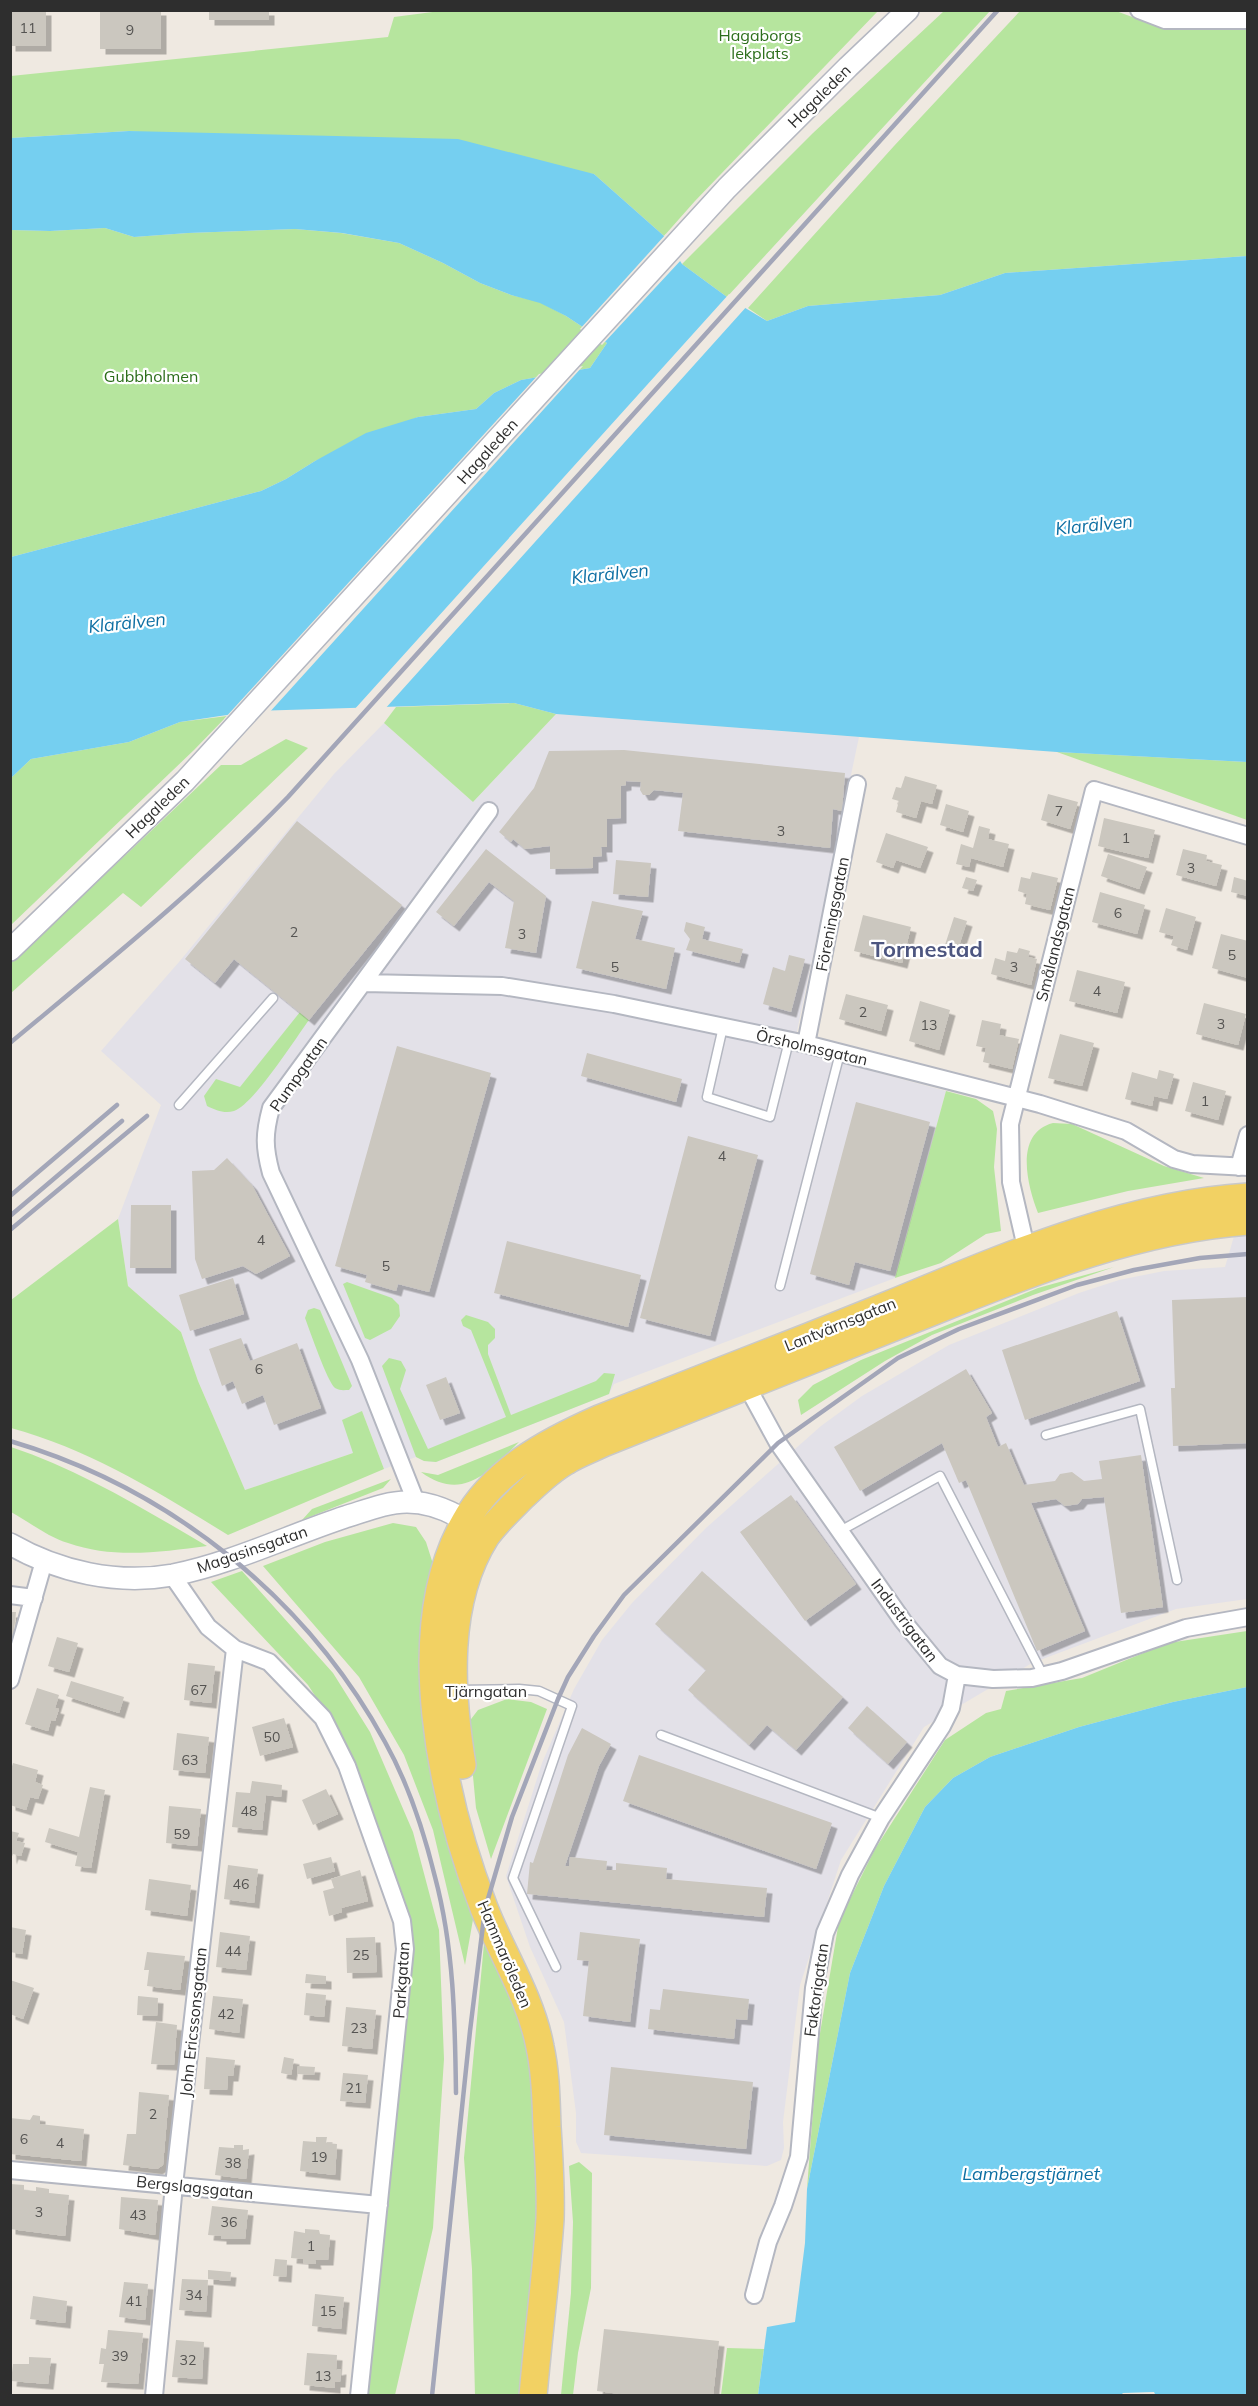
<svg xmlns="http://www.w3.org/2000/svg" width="1258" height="2406" font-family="Mulish,sans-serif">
	<defs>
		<filter id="shadow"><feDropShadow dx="5.5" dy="5.5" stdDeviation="0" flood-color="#0004"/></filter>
	</defs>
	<rect width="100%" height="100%" fill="#efe9e1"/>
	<!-- industrial -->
	<path fill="#e3e1e8" d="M556 714 859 737 793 1050 946 1091 895 1278 614 1384 609 1394 436 1462 424 1461 416 1457 384 1469 362 1411 353 1453 245 1490 198 1381 181 1332 128 1286 118 1219 161 1105 101 1051 179 962 334 774 384 723 473 802Z
		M1247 1192V1599L1176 1609 1032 1663 924 1727 841 1860 800 1985 783 2122 784 2148 781 2160 767 2166 581 2153 576 2142V2113L564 2022 530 1947 506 1876 542 1763 574 1689 602 1640 632 1603 706 1528 821 1426 862 1396 949 1345 1079 1293 1119 1280 1164 1271 1225 1267Z"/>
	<!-- green -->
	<path fill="#b6e59e" d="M448 10 878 11 695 201 664 236 594 174 129 131 11 138V76L388 37 394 17Z
		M944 11H990L727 297 682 264 813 133Z
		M1020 11H1116L1162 28 1247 30V256L1005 273 940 295 808 306 767 321 748 308 894 146Z
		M105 228 134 237 188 233 295 229 341 233 399 243 443 263 480 283 511 295 540 302 566 316 607 343 590 368 521 380 494 393 476 409 418 417 315 461 286 479 261 491 11 557V230L50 231Z
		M514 703 556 714 473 802 384 723 396 707Z
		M227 716 194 750 11 925V778L31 759 129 742 180 722Z
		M286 739 308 748 141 907 123 893 11 993V963L221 765H241Z
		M1057 752 1247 762V820Z
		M300 1012 309 1020C295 1039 254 1104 234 1111 224 1114 216 1110 207 1106L204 1096 216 1079 240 1087Z
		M946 1091 976 1099 993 1111 997 1129 994 1167 1001 1231 986 1234 941 1263 895 1278Z
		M1053 1123 1072 1124 1164 1166 1204 1178 1128 1191 1038 1213C1027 1185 1014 1133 1053 1123Z
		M118 1219 128 1286 181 1332 198 1381 245 1490 353 1453 342 1420 362 1411 384 1469 228 1535C158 1492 91 1450 11 1428V1300Z
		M1114 1267 1033 1295 932 1335 885 1361 801 1415 798 1400 813 1385 861 1360 1038 1288Z
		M347 1282 392 1298 399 1305 400 1316 391 1329 370 1340 365 1338 343 1284Z
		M314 1308 320 1310 352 1386 349 1390C344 1390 340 1391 335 1388 327 1381 310 1331 305 1318L308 1310Z
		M466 1315 488 1322 495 1329V1338L488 1345V1354L511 1415 596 1381 604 1373 615 1374 609 1394 436 1462 424 1461 416 1457 382 1366 389 1358 401 1361 406 1370 400 1389 428 1449 506 1417 471 1330 463 1326 461 1320Z
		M519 1442C490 1471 463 1503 421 1472L438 1475Z
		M11 1447C80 1470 144 1509 207 1546 161 1552 113 1559 68 1543 48 1537 29 1522 11 1512Z
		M391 1479 383 1488 302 1520 312 1509Z
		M393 1523 416 1527 426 1542 433 1564 423 1655 475 1908 465 1965 433 1830 404 1755 359 1677 263 1566 325 1542Z
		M242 1571 333 1673 370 1732 413 1832 439 1930 444 2059 433 2228 395 2395H359L382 2218 413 1932 342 1737 308 1685 211 1582Z
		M1247 1631V1687L1173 1702 1079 1727 990 1757 953 1778 925 1807 884 1886 850 1973 807 2189 818 2045 839 1921 875 1849 945 1740 986 1713 1001 1709 1006 1691 1082 1678 1168 1643Z
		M507 1699 531 1702 547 1709 491 1859 476 1808 468 1723 478 1710Z
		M485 1933 521 2017 533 2090 542 2164 523 2395 475 2396 472 2269 464 2158Z
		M579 2162 592 2173 591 2288 578 2353 573 2395H561L571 2293 573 2222 569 2166Z
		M727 2348 764 2349 758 2395H721Z"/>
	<!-- water -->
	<path fill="#75cff0" d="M129 131 458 139 594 174 664 236 682 264 727 297 767 321 808 306 940 295 1005 273 1247 256V762L1057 752 556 714 514 703 254 711 180 722 129 742 31 759 11 778V557L261 491 286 479 315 461 366 433 418 417 476 409 494 393 521 380 590 368 607 343 566 316 540 303 511 295 480 283 443 263 399 243 342 233 295 229 188 233 134 237 105 228 50 231 11 230V138Z
		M1247 1687V2395L1156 2396 1154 2392 1123 2393 1120 2396 758 2395 767 2327 795 2322 805 2243 807 2189 850 1973 884 1886 925 1807 953 1778 990 1757 1079 1727 1173 1702Z"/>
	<!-- pier -->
	<path fill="#efe9e1" d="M666 234 682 259 602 345 580 329Z
		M729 294 748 305 384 710 353 711Z
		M583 366 268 714 224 719 539 374Z"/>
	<!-- building -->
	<path fill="#cbc7bf" filter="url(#shadow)" d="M10 10H46V46H10Z
		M100 10H161V49H100Z
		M209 10H269V20H209Z
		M624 750 845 773 842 811 833 809 830 848 678 831 683 793 654 790 649 795H643L640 790 641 782 626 781V785L621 786V818L607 819V847H601L602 856 593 857V868L550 869V846L525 849 513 839 511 842 499 832 534 788 549 751Z
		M905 776 937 785 932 804 921 801 916 818 896 812 899 801 892 799 896 787 901 788Z
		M1048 794 1078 802 1070 829 1041 820Z
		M946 804 969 811 963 832 940 825Z
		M1104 818 1155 830 1148 858 1098 846Z
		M297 821 402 905 309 1020 234 959 215 983 185 959Z
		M979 826 990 829 988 839 1009 844 1003 867 971 858 969 867 956 864 961 844 973 848Z
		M886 833 928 847 920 868 896 860 893 868 876 862Z
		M486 849 546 896 536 953 505 948 514 901 489 882 454 926 436 912Z
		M1183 849 1207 855 1206 861 1222 865 1216 886 1176 875Z
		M1108 854 1147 867 1139 889 1101 876Z
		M616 860 651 863 648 897 613 894Z
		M1032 872 1058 878 1050 910 1025 904 1027 894 1018 891 1021 877 1030 879Z
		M966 877 977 880 973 891 962 888Z
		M1234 877 1248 881V896L1231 892Z
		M1100 892 1145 905 1137 934 1092 922Z
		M592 901 643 911 635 939 675 948 666 989 576 968Z
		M1166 908 1196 917 1187 950 1171 945 1174 936 1159 932Z
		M863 915 911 927 902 963 854 951Z
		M954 917 967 921 958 949 945 945Z
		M686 922 705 927 702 939 743 949 739 963 686 950 690 939 684 931Z
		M1221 934 1248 941V978L1212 968Z
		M1019 948 1030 951 1028 957 1037 959 1031 985 991 974 995 958 1005 961 1007 951 1017 953Z
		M789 955 805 959 791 1012 763 1004 773 967 785 971Z
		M1077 970 1125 982 1117 1013 1069 1001Z
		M846 994 888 1005 881 1031 839 1019Z
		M920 1001 950 1010 939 1050 909 1041Z
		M1204 1003 1246 1014 1238 1045 1196 1034Z
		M982 1020 1001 1024 999 1035 1019 1039 1012 1069 983 1062 986 1048 976 1046Z
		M1060 1034 1094 1043 1082 1086 1048 1078Z
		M397 1046 491 1073 429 1292 398 1284 396 1291 365 1282 367 1275 335 1266Z
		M587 1053 682 1079 676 1102 581 1076Z
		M1159 1070 1174 1074 1167 1099 1154 1096 1152 1106 1125 1099 1132 1072 1157 1079Z
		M1193 1082 1226 1091 1218 1120 1185 1111Z
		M856 1102 930 1122 890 1271 855 1262 849 1285 810 1274Z
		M688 1136 758 1155 710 1336 640 1318Z
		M227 1158 252 1185 290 1256 256 1274 243 1266 202 1279 195 1259 192 1171 214 1170Z
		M131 1205H171V1268H130Z
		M507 1241 641 1275 628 1327 494 1293Z
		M233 1278 244 1314 190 1331 179 1295Z
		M1248 1297V1443L1173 1446 1171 1388H1175L1172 1300Z
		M1117 1311 1140 1381 1025 1420 1002 1350Z
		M241 1338 250 1361 297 1343 321 1408 274 1425 263 1395 242 1404 233 1381 222 1386 209 1349Z
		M966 1369 992 1413 986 1417 998 1447 1006 1443 1024 1485 1055 1481 1060 1474 1072 1472 1084 1481 1102 1479 1099 1461 1141 1455 1163 1607 1121 1613 1104 1497 1082 1499 1078 1504 1065 1506 1056 1499 1031 1503 1085 1631 1037 1651 966 1480 959 1483 942 1443 860 1491 834 1447Z
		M446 1377 460 1413 440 1420 426 1385Z
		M791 1495 856 1584 805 1621 740 1532Z
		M702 1571 843 1697 796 1750 767 1725 749 1745 688 1690 706 1670 655 1624Z
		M10 1612H16L12 1652H10Z
		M57 1637 78 1643 69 1672 48 1666Z
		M188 1663 215 1666 211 1703 184 1700Z
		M71 1681 124 1697 119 1713 66 1696Z
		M37 1688 59 1695 55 1708 59 1709 55 1721 51 1720 48 1731 25 1724Z
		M867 1706 907 1742 888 1764 848 1728Z
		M284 1718 293 1747 260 1756 252 1727Z
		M582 1728 611 1744 599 1766 565 1866H569L570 1857 607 1861 606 1870H616V1863L667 1868 666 1879 767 1888 764 1917 527 1894 530 1862 533 1863 568 1755Z
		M177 1733 209 1737 205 1773 173 1770Z
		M639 1755 832 1823 816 1869 623 1801Z
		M13 1763 38 1770 35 1782 43 1785 38 1799 30 1797 26 1810 10 1805V1773Z
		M252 1781 282 1785 281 1797 266 1795 262 1830 232 1827 236 1792 250 1793Z
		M90 1787 105 1790 91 1868 75 1866 78 1852 45 1842 49 1828 79 1837Z
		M326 1789 338 1814 313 1825 302 1800Z
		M169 1806 201 1809 197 1846 166 1843Z
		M10 1831 19 1833 16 1841 25 1843 21 1856 13 1854 11 1859Z
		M331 1857 335 1871 307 1879 303 1864Z
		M228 1865 258 1869 254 1903 224 1899Z
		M360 1870 368 1901 341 1908 342 1912 329 1916 323 1891 334 1888 331 1879Z
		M149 1879 191 1885 187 1916 145 1910Z
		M10 1927 26 1930 22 1954 10 1952Z
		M220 1932 250 1936 246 1970 216 1967Z
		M580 1932 640 1939 630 2022 583 2016 589 1961 577 1960Z
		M375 1937 377 1972 347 1973 346 1938Z
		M147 1952 185 1956 180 1990 147 1986 149 1970H144Z
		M306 1974 326 1976V1984L305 1983Z
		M10 1980 34 1988 23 2019 10 2014Z
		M663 1989 749 1999 747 2020 736 2019 734 2039 648 2029 650 2009 660 2010Z
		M306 1993 326 1995 324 2017 304 2015Z
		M138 1996 158 1998 157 2016 137 2015Z
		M213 1996 243 1999 239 2033 209 2029Z
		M346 2007 376 2010 372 2049 342 2046Z
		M156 2022 177 2025 174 2065 151 2064Z
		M206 2057 235 2060 233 2076H228L227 2090 204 2089Z
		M284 2057 294 2059 291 2075 281 2073Z
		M298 2066 315 2067 314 2075 297 2074Z
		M611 2067 753 2082 746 2149 604 2135Z
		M343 2073 368 2075 365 2103 340 2101Z
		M139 2092 169 2095 163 2165 157 2169 123 2165 127 2134H136Z
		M33 2115 40 2116V2124L84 2129 81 2161 10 2154V2118L30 2120Z
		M316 2137H327L326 2143 337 2144 335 2175 300 2171 303 2141 316 2142Z
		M234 2145H243V2150L249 2149 246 2179 215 2175 219 2147 234 2148Z
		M10 2184 24 2185V2190L36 2191V2187L49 2189V2193L69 2195 65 2236 10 2229Z
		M121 2197 158 2200 155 2235 119 2229Z
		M212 2206 248 2210 245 2239H221V2236L208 2235Z
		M305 2229 319 2230 320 2234 330 2235 328 2260H315L316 2264 303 2263V2259L291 2258 294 2231 305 2233Z
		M275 2259 287 2260 286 2277 273 2276Z
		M208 2270 231 2272 230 2281 208 2279Z
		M182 2279 208 2280 206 2312 179 2310Z
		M124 2282 148 2284 145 2320 119 2317Z
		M315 2294 344 2297 341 2329 312 2326Z
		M33 2296 67 2301 65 2323 30 2319Z
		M604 2329 719 2341 713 2396H636L597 2391Z
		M108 2330 143 2333 138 2384 101 2382 104 2364H99L101 2348 106 2349Z
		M176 2340 204 2342 202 2379 172 2377Z
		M307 2353 337 2355 336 2370 341 2369 340 2382H335V2388L304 2385Z
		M29 2357 51 2358 48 2384 11 2381 13 2364H29Z"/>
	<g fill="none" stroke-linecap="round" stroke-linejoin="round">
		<defs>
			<path id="service" d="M723 1027 707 1097 770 1117 789 1041
				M179 1105 273 998
				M780 1286 840 1053
				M1046 1435 1140 1409 1177 1580
				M840 1531 940 1476 1043 1675
				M458 1690 519 1689 539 1691 572 1706 513 1878 556 1967
				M661 1735 881 1818"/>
			<path id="minor" d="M1139 10 1165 20H1248
				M364 983 502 986 614 1004 806 1044 1040 1104 1126 1131 1174 1159 1192 1164 1248 1167
				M806 1044 857 784
				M1239 1167 1248 1135
				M1028 1256 1011 1182 1010 1124 1094 790 1248 836
				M743 1379 778 1443 903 1621 940 1666 957 1675 993 1679 1032 1678 1062 1671 1186 1628 1248 1617
				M416 1502 360 1360 271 1173C264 1147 264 1134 271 1108L489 811
				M172 1575 208 1627 235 1649 269 1662 323 1718 347 1766 402 1921 405 1949 359 2396
				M10 1595 34 1598
				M10 1680 44 1561
				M10 2170 379 2205
				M754 2295 768 2242 783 2206 799 2157 814 1988 825 1933 850 1875 881 1818 942 1726 951 1708 957 1675
				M154 2396 174 2185 235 1649"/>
			<path id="tertiary" d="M10 950 185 781 727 188 848 67 908 10
				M10 1544C59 1572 117 1585 173 1575 232 1563 288 1536 345 1517 365 1511 386 1502 407 1502 433 1502 456 1513 478 1529"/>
			<path id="primary" d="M462 1765C450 1691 444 1602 486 1536 496 1522 511 1508 523 1496 537 1483 550 1470 566 1461 577 1454 591 1449 603 1443 703 1403 804 1363 904 1323 1015 1279 1127 1230 1248 1221
				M533 2396C538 2337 546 2278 550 2219 551 2188 549 2158 547 2127 546 2101 546 2074 540 2047 531 1998 502 1954 484 1908 442 1799 404 1629 465 1522 494 1470 547 1442 599 1419 697 1381 794 1343 891 1304 1005 1257 1123 1205 1248 1197"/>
		</defs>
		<!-- service casing -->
		<use href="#service" stroke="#b4b7c1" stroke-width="11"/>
		<!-- minor casing -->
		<use href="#minor" stroke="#b4b7c1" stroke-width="20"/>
		<!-- tertiary casing -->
		<use href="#tertiary" stroke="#b4b7c1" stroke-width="24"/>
		<!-- primary casing -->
		<use href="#primary" stroke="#c9c9c9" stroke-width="30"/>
		<!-- service -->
		<use href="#service" stroke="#fff" stroke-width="8"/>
		<!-- minor -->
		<use href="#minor" stroke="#fff" stroke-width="16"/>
		<!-- tertiary -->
		<use href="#tertiary" stroke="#fff" stroke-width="21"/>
		<!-- primary -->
		<use href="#primary" stroke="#f2d163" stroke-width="27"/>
		<!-- rail -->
		<path stroke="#a3a6b8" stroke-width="4.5" d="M10 1043C105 964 202 886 288 797L998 10
			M10 1196 117 1105
			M10 1216 122 1121
			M10 1230 147 1116
			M10 1441C169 1488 305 1596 385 1742 408 1783 424 1832 435 1877 454 1948 455 2020 456 2093
			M432 2396 470 2031 485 1909 512 1817 558 1699 568 1677 594 1636 624 1595 778 1443 898 1358 959 1329 1077 1285 1134 1270 1200 1258 1248 1254"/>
	</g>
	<g text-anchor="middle" stroke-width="4.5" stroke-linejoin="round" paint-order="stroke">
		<!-- number labels -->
		<g font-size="14" fill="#555452">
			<text x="28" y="33">11</text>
			<text x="130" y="35">9</text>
			<text x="1059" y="816">7</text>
			<text x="781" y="836">3</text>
			<text x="1126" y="843">1</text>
			<text x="1191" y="873">3</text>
			<text x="1118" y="918">6</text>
			<text x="294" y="937">2</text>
			<text x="522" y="939">3</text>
			<text x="1232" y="960">5</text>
			<text x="615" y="972">5</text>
			<text x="1014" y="972">3</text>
			<text x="1097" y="996">4</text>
			<text x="863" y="1017">2</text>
			<text x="1221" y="1029">3</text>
			<text x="929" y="1030">13</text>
			<text x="1205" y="1106">1</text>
			<text x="722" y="1161">4</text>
			<text x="261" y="1245">4</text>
			<text x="386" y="1271">5</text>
			<text x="259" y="1374">6</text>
			<text x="199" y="1695">67</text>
			<text x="272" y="1742">50</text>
			<text x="190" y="1765">63</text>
			<text x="249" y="1816">48</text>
			<text x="182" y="1839">59</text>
			<text x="241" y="1889">46</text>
			<text x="233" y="1956">44</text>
			<text x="361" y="1960">25</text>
			<text x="226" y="2019">42</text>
			<text x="359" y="2033">23</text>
			<text x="354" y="2093">21</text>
			<text x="153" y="2119">2</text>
			<text x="24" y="2144">6</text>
			<text x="60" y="2148">4</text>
			<text x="319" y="2162">19</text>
			<text x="233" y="2168">38</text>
			<text x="39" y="2217">3</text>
			<text x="138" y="2220">43</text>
			<text x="229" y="2227">36</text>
			<text x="311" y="2251">1</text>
			<text x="194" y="2300">34</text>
			<text x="134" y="2306">41</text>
			<text x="328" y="2316">15</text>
			<text x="120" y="2361">39</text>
			<text x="188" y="2365">32</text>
			<text x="323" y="2381">13</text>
		</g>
		<!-- park labels -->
		<g font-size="16" fill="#2c6e1b" stroke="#fff">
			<text x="760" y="41">Hagaborgs<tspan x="760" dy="18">lekplats</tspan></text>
			<text x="151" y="382">Gubbholmen</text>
		</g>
		<!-- street labels -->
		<g font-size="16" fill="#2e2e2e" stroke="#fff">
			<text transform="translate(819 96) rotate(-45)" y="6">Hagaleden</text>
			<text transform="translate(487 451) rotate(-48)" y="6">Hagaleden</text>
			<text transform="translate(157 807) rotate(-44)" y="6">Hagaleden</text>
			<text transform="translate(832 914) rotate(-79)" y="6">Föreningsgatan</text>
			<text transform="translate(1055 944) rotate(-76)" y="6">Smålandsgatan</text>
			<text transform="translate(812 1047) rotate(13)" y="6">Örsholmsgatan</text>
			<text transform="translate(298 1074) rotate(-55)" y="6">Pumpgatan</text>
			<text transform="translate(840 1324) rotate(-22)" y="6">Lantvärnsgatan</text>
			<text transform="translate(252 1549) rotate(-19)" y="6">Magasinsgatan</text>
			<text transform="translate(905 1620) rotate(53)" y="6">Industrigatan</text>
			<text x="486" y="1697">Tjärngatan</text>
			<text transform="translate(505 1954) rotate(67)" y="6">Hammaröleden</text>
			<text transform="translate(401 1980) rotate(-86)" y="6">Parkgatan</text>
			<text transform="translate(816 1990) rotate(-82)" y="6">Faktorigatan</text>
			<text transform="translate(193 2022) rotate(-84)" y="6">John Ericssonsgatan</text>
			<text transform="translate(195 2187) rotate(6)" y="6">Bergslagsgatan</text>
		</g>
		<!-- water labels -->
		<g font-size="18" font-style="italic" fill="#0d6fa3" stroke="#fff">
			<text transform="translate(1094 525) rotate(-6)" y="6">Klarälven</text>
			<text transform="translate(610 574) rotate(-6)" y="6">Klarälven</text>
			<text transform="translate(127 623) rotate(-6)" y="6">Klarälven</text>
			<text x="1031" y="2180">Lambergstjärnet</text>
		</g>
		<!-- district labels -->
		<g font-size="22" font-weight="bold" fill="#4d5680" stroke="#fff">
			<text x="927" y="957">Tormestad</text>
		</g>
	</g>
	<!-- border -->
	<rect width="1258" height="2406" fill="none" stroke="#2e2e2e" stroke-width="24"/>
</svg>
